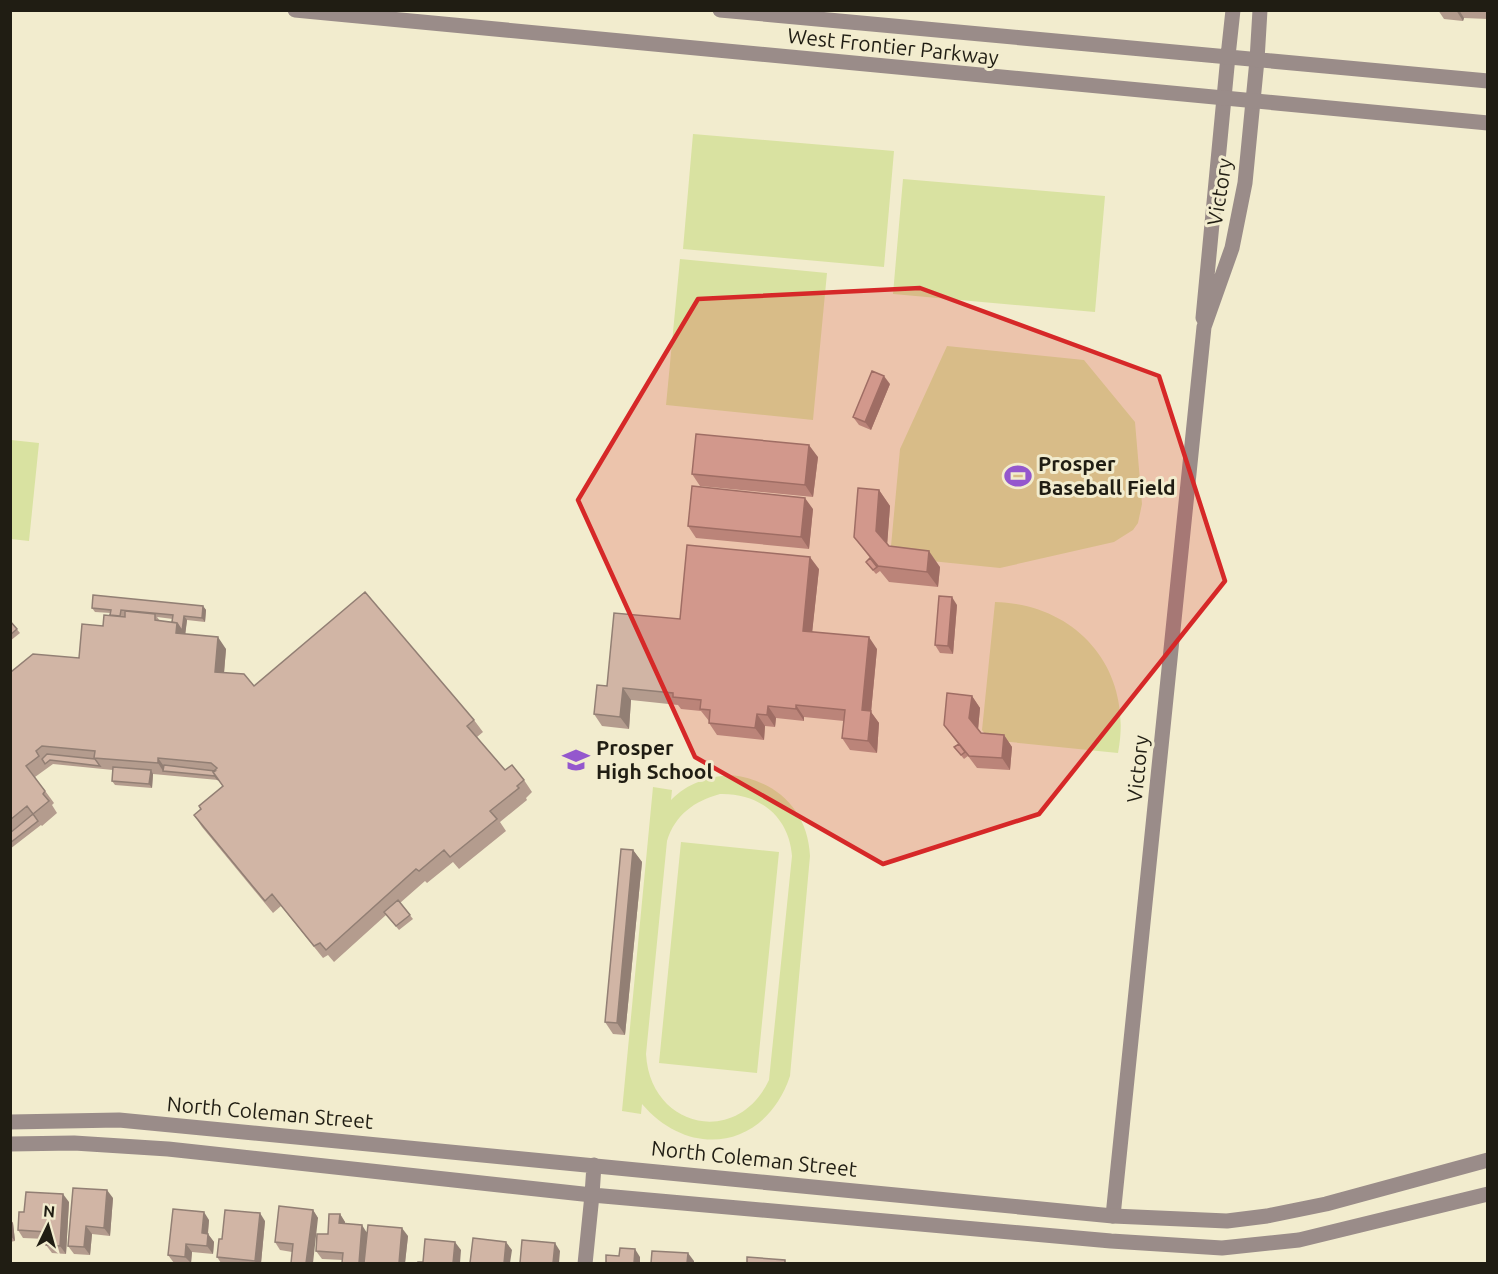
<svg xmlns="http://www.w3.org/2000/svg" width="1498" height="1274" font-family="Ubuntu,sans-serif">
	<rect width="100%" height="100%" fill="#f2ecce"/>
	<!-- green -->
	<path fill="#d9e2a1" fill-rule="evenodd" d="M693 134 894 151 884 267 683 249Z
		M903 179 1105 196 1095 312 893 294Z
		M680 259 827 273 813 420 666 405Z
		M947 346 1084 360 1135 422 1142 504 1138 523 1133 530 1114 542 1000 568 901 558 891 546 900 449Z
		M11 440 39 443 29 541 11 539Z
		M995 602C1078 604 1134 670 1118 753L990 740 982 730Z
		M731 775C776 780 808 810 810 856L790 1076C766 1148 691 1161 642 1104L641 1114 622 1111 653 787 672 790 671 800C688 783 707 777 731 775ZM720 794C759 793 789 816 792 856L769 1080C737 1148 650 1128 646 1054L667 841C675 815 694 801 720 794Z
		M681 842 779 852 757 1073 659 1063Z"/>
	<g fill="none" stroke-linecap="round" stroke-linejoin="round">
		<!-- minor -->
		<path stroke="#9a8c89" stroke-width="15" d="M1203 318 1228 56
			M1113 1216 1204 327 1232 248 1245 183 1257 60
			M585 1264 592 1195"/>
		<!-- tertiary -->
		<path stroke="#9a8c89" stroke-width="15" d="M295 10 1488 123
			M720 10 1488 81
			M1228 56 1233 10
			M1257 60 1260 10
			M10 1122 119 1120 1113 1216 1227 1221 1267 1216 1326 1204 1488 1160
			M10 1144 74 1143 168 1149 592 1195 1111 1241 1222 1248 1299 1240 1488 1194
			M592 1195 594 1165"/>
	</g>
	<!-- wall -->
	<path fill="#b49c8e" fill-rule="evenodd" d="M1438 10H1488V19L1464 18 1463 21 1444 19Z
		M890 384 871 430 859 425 853 417Z
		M818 457 813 497 700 486 692 474Z
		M879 490 890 506 887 544 889 546 940 567 938 587 889 582 880 571 876 574 869 566 870 558 854 537Z
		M813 509 809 549 696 538 688 526Z
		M819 569 812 632 877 649 871 712 879 723 877 753 850 750 842 738 844 721 804 717V721L776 718 775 727 765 726 764 740 717 735 709 723V721L701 711 681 709 678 705 631 700 629 729 602 726 594 714 607 686 680 619Z
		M957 605 953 654 940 653 935 645Z
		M203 606 206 610 205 622 187 620 185 634 226 649 224 673 254 686 474 720 483 732 477 737 505 770 524 780 532 792 526 798 527 800 500 822 506 831 459 869 453 862 427 883 425 881 400 903 413 919 399 930 386 915 334 962 328 955 323 958 281 906 273 913 202 827 194 815 201 809 223 786 218 780 153 774 152 788 115 785 112 781 113 770 53 764 35 777 54 803 52 805 57 813 42 826 41 825 10 849V670L12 671 79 658 110 615 111 613 95 612 92 608ZM157 617 173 619 172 622 160 621Z
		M10 621 20 633 10 641Z
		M972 696 980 708 978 729 981 733 1004 735 1012 747 1010 770 977 768 968 756 964 759 954 747 958 744 944 725Z
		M633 850 642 862 625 1035 613 1034 605 1022 613 934Z
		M113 1198 110 1236 92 1234 90 1255 74 1254 68 1246Z
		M69 1202 66 1254 52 1253 46 1245V1239L23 1238 18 1230 24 1212Z
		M313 1210 318 1218 292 1252 280 1250 275 1242Z
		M340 1214 345 1222V1224L367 1232 408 1236 405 1263H342L343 1260 322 1259 316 1251Z
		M10 1219 13 1223 15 1241 10 1242Z
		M209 1220 208 1234 214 1242 213 1254 192 1252 191 1263H174L168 1255Z
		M265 1221 261 1263H221L217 1257 222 1239Z"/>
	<!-- shaded-wall -->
	<path fill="#927f74" d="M1456 10H1459L1464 18 1463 21Z
		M884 376 890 384 871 430 865 422Z
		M809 445 818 457 813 497 805 485Z
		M879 490 890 506 887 547 876 531Z
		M805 498 813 509 809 549 801 537Z
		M929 551 940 567 938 587 927 572Z
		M810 557 819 569 811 643 803 631Z
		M952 597 957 605 953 654 948 646Z
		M203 606 206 610 205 622 202 618Z
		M184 616 187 620 184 645 176 633 177 623Z
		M218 637 226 649 223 684 215 672Z
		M869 637 877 649 871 712 879 723 877 753 868 741 862 710Z
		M623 688 631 700 629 729 620 717Z
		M972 696 980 708 978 730 969 718Z
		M796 705 804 717V721L796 709Z
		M768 706 776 718 775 727 767 715Z
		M757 714 765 726 764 740 755 728Z
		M1004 735 1012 747 1010 770 1002 758Z
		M158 758 166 769 163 771 158 763Z
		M151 770 153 774 152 788 149 784Z
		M633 850 642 862 625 1035 617 1023Z
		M107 1190 113 1198 110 1236 104 1228Z
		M63 1194 69 1202 66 1254 60 1246Z
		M313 1210 318 1218 313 1263H306Z
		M204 1212 209 1220 207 1241 202 1233Z
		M260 1213 265 1221 261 1263H256L255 1261Z
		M340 1214 345 1222V1231L339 1223Z
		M10 1219 13 1223 15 1241 10 1235Z
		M362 1225 367 1233 365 1263H359Z
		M86 1226 92 1234 90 1255 84 1247Z
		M402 1228 408 1236 405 1263H399Z
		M208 1234 214 1242 213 1254 207 1246Z
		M455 1242 461 1250 460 1263H453Z
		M506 1242 512 1250 510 1263H504Z
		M555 1243 560 1251 559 1263H553Z
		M186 1244 192 1252 191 1263 185 1257Z
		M635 1249 640 1257V1263H634Z
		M688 1253 694 1261V1263H687Z"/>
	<!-- building -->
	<path fill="#d1b5a5" stroke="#927f74" stroke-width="1.5" d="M872 371 884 376 865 422 853 417Z
		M696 434 809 445 805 485 692 474Z
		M692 486 805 498 801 537 688 526Z
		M858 488 879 490 876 531 889 546 929 551 927 572 878 566 854 537Z
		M687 545 810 557 803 631 869 637 862 710 871 711 868 741 842 738 845 710 796 705V709L768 706 767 715 757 714 755 728 709 723 710 710 700 709 701 700 673 697V693L623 688 620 717 594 714 597 685 607 686 614 613 680 619Z
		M870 558 877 567 873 570 866 562Z
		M365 592 474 720 467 726 505 770 512 765 524 780 517 786 519 788 490 811 497 819 450 857 444 850 419 871 416 869 326 950 320 943 314 946 272 894 265 901 194 815 201 809 199 806 223 786 213 772 217 768 211 763 158 758V763L94 758 95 751 42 746 36 751 39 756 26 766 45 791 43 794 49 801 33 814 27 806 10 820V670L12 671 33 654 79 658 82 624 103 626 104 615 125 617V611L155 614V620L177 623 176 633 218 637 215 672 244 674 254 686Z
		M93 595 203 606 202 618 184 616 182 631 177 623 172 622 173 615 121 610 120 616 110 615 111 610 92 608Z
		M939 596 952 597 948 646 935 645Z
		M10 621 17 629 10 635Z
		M947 693 972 696 969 718 981 733 1004 735 1002 758 969 756 944 725Z
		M959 744 965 752 961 755 954 747Z
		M47 754 95 759 100 766 50 760 45 764 42 759Z
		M164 765 215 771 213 772 218 780 215 776 163 771Z
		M113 767 151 770 149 784 112 781Z
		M33 814 38 821 10 843V833Z
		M621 849 633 850 617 1023 605 1022Z
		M398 900 410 915 396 926 384 912Z
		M73 1188 107 1190 104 1228 86 1226 84 1247 68 1246Z
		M26 1192 63 1194 60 1246 46 1245 47 1232 18 1230 19 1212H24Z
		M279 1206 313 1210 306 1263H291L293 1244 275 1242Z
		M173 1209 204 1212 202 1233 208 1234 207 1246 186 1244 185 1257 168 1255Z
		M225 1210 260 1213 255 1261 217 1257 219 1239H222Z
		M329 1214H340L339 1223 362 1225 359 1263H342L343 1253 316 1251 317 1234H328Z
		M368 1225 402 1228 399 1263H364Z
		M473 1238 506 1242 504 1263H470Z
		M425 1239 455 1242 453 1263H418V1262H423Z
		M522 1240 555 1243 553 1263H520Z
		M620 1248 635 1249 634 1263H606V1255L619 1256Z
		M652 1251 688 1253 687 1263H651Z
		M747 1257 785 1260V1263H747Z"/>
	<!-- marked area -->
	<path fill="#d62828" fill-opacity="0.2" stroke="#d62828" stroke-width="4.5" stroke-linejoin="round" d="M920 288 1159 376 1225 581 1039 814 883 864 695 757 578 500 698 299Z"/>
	<!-- icons -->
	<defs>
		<symbol id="stadium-bare" viewBox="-9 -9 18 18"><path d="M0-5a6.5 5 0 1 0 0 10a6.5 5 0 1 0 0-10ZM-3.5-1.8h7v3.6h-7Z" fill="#9457cd" stroke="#f2ecce" stroke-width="2.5" paint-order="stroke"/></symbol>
		<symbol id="school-bare" viewBox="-9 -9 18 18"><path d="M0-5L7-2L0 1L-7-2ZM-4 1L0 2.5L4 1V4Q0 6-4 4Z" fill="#9457cd" stroke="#f2ecce" stroke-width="2.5" paint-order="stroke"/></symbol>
	</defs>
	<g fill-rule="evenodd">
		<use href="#stadium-bare" x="999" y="457" width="38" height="38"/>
		<use href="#school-bare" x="557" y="741" width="38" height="38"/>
	</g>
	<g text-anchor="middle" stroke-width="6" stroke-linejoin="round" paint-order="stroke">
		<!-- street labels -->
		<g font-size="21" fill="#201d13" stroke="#f2ecce">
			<text transform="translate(893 47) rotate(6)" y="7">West Frontier Parkway</text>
			<text transform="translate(1220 192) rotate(-81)" y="7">Victory</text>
			<text transform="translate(1138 769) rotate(-84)" y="7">Victory</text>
			<text transform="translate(270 1113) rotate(5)" y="7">North Coleman Street</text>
			<text transform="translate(754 1159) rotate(6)" y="7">North Coleman Street</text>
		</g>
		<!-- poi labels -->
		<g font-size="21" font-weight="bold" fill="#201d13" stroke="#f2ecce" text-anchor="start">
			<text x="1038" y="471">Prosper<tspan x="1038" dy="24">Baseball Field</tspan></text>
			<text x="596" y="755">Prosper<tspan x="596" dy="24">High School</tspan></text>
		</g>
	</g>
	<!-- border -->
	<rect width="1498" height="1274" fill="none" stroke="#201d13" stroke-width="24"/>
	<!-- north arrow -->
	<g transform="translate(48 1226) rotate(5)" stroke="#f2ecce" stroke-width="4.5" paint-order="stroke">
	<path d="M0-4.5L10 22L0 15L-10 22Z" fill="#201d13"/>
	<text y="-9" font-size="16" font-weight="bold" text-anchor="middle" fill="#201d13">N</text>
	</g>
</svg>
